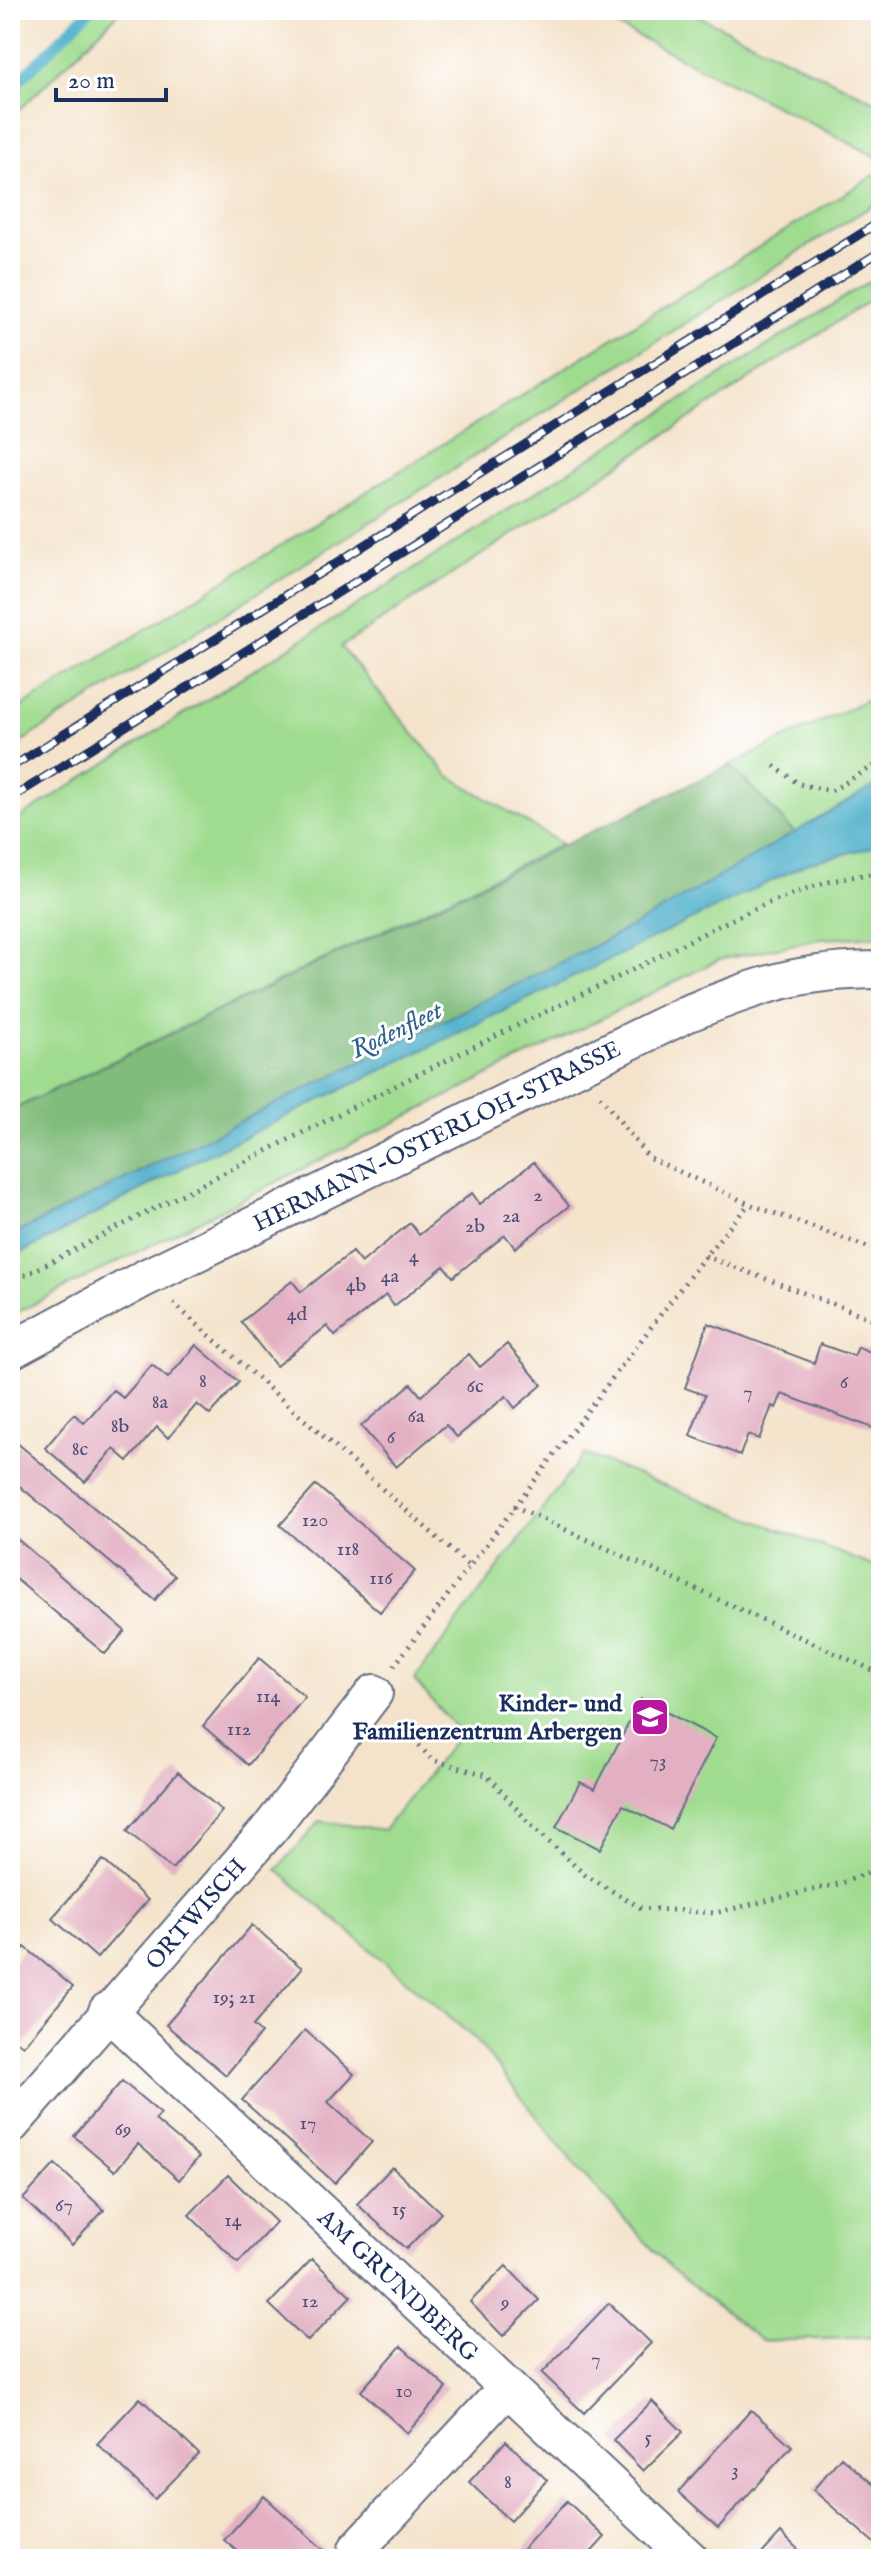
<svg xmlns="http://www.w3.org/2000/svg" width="891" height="2569" font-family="'IM FELL English',serif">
	<rect width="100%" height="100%" fill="#fff"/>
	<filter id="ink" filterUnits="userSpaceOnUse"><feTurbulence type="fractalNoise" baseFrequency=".0125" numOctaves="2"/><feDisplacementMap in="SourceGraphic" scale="16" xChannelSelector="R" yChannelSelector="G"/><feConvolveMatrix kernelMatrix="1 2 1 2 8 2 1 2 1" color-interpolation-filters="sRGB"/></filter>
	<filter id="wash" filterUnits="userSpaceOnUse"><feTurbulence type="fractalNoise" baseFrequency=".006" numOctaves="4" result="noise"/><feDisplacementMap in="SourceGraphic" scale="32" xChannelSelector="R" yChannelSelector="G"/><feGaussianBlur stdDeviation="1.8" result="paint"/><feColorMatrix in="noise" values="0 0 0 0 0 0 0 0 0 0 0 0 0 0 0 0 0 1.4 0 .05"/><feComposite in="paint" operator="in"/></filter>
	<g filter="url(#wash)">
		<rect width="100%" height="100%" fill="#f4e3ca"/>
		<!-- green -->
		<path fill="#a0dc90" stroke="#5e8677" stroke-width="2" d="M89 10H122L10 119V87Z
			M586 10H686L881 104V159Z
			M881 171V200L10 749V714Z
			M881 274V293L341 647 448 775 562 844 10 1111V824Z
			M881 693V936L820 939 718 960 10 1316V1259L199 1159 807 863 796 834 730 765Z
			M584 1454 881 1569V2337L762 2341 671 2269 581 2172 475 2039 277 1870 320 1821 384 1830 460 1733 414 1680Z"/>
		<!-- forest -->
		<path fill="#80bc7a" stroke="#4e766c" stroke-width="2" d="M730 765 796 834 632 927 10 1236V1111Z"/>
		<!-- water -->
		<path fill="#4aadc9" stroke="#326e94" stroke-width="2" d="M881 782V845L808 863 199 1159 10 1259V1236L632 927Z"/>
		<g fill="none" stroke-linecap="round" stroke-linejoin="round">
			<!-- stream -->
			<path stroke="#4aadc9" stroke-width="11" d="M10 90 90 10"/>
		</g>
		<g id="blocks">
			<!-- building -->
			<path fill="#e3b0c3" d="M534 1162 569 1206 515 1248 505 1235 453 1277 444 1266 394 1306 386 1295 335 1336 327 1326 276 1366 241 1322 292 1281 301 1292 352 1252 361 1263 410 1223 419 1235 472 1193 480 1204Z
				M708 1323 814 1363 820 1344 854 1356 858 1347 881 1356V1431L782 1394 776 1408 772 1406 759 1439 748 1435 740 1455 690 1436 705 1395 685 1388Z
				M507 1344 542 1385 515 1408 506 1396 457 1437 446 1425 396 1467 361 1426 411 1384 421 1396 469 1354 480 1367Z
				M196 1345 239 1382 210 1415 197 1404 168 1438 157 1427 128 1461 114 1449 85 1482 45 1448 74 1414 84 1423 113 1390 123 1398 152 1365 168 1378Z
				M16 1442 175 1576 155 1600 10 1478V1449Z
				M316 1485 415 1571 380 1612 280 1525Z
				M10 1533 125 1631 105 1654 10 1574Z
				M259 1658 305 1697 248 1765 203 1726Z
				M641 1699 716 1738 670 1829 623 1805 600 1849 556 1827 580 1782 595 1789Z
				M178 1772 222 1811 172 1869 127 1831Z
				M103 1860 148 1900 97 1958 52 1918Z
				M252 1925 302 1968 253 2026 261 2033 226 2075 166 2025Z
				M25 1947 73 1987 23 2046 10 2036V1965Z
				M305 2030 354 2074 328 2102 372 2142 335 2183 242 2100Z
				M122 2081 161 2114 155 2120 199 2157 179 2180 138 2144 115 2171 74 2136Z
				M55 2164 104 2210 72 2245 23 2199Z
				M392 2167 441 2213 406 2249 357 2204Z
				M228 2175 276 2222 238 2263 189 2215Z
				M312 2259 351 2296 308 2341 269 2304Z
				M506 2266 539 2300 503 2336 470 2302Z
				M609 2303 651 2343 584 2413 542 2373Z
				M401 2346 447 2388 407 2433 361 2391Z
				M140 2398 199 2454 155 2499 97 2444Z
				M652 2401 683 2432 643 2471 613 2440Z
				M751 2410 792 2446 718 2528 678 2492Z
				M506 2441 547 2480 510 2521 469 2482Z
				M841 2457 881 2491V2549L813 2490Z
				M264 2496 323 2549 315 2559H246L224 2540Z
				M567 2501 605 2537 585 2559H514Z
				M781 2533 808 2559H757Z"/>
		</g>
	</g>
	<g filter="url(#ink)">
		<use href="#blocks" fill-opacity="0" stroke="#676e84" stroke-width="2"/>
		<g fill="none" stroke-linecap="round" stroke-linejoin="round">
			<defs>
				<g id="minor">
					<path id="s1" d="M10 1351 145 1278 686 1014C761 985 799 970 881 970"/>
					<path id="s2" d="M107 2011 690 2559"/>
					<path id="s3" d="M10 2126 272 1826 374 1693"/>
					<path d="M357 2549 507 2388"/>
				</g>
			</defs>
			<!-- minor casing -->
			<use href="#minor" stroke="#676e84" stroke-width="40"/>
			<!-- path -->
			<path stroke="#676e84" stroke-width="5" stroke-dasharray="2 6" stroke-linecap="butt" d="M774 766 799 784 831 791 881 762
				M600 1096 648 1157 749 1204 881 1252
				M705 1256 881 1322
				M10 1283C210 1180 409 1076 612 980 695 940 789 880 881 873
				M173 1303 469 1566
				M514 1506 881 1674
				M394 1666 705 1256 749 1204
				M398 1721 432 1760 487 1775 530 1824 585 1875 641 1908 715 1913 842 1883 881 1868"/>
			<!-- minor -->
			<use href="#minor" stroke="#fff" stroke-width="36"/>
			<defs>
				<path id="rail" d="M10 768 881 221
					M10 799 881 251"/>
			</defs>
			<!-- rail casing -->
			<use href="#rail" stroke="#1b2f5e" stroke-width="9"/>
			<!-- rail -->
			<use href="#rail" stroke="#fff" stroke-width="6" stroke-dasharray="18" stroke-linecap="butt"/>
		</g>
	</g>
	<!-- icons -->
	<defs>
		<symbol id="school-square" viewBox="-11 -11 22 22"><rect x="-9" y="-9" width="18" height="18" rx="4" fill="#b5179e" stroke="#fff"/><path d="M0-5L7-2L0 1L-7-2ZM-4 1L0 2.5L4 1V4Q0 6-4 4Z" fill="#fff"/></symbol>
	</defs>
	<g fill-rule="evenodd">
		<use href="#school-square" x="628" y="1695" width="44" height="44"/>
	</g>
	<g text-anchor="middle" stroke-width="6" stroke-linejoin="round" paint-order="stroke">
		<!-- number labels -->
		<g font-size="20" fill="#4d4f77">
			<text x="538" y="1201">2</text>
			<text x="511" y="1222">2a</text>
			<text x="475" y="1232">2b</text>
			<text x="414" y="1262">4</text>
			<text x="390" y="1282">4a</text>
			<text x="356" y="1291">4b</text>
			<text x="297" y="1320">4d</text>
			<text x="203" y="1387">8</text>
			<text x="844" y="1388">6</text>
			<text x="475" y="1392">6c</text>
			<text x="748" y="1398">7</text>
			<text x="160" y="1408">8a</text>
			<text x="416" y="1422">6a</text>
			<text x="120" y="1432">8b</text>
			<text x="391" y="1443">6</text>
			<text x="80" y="1455">8c</text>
			<text x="315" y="1526">120</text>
			<text x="348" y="1555">118</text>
			<text x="381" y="1584">116</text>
			<text x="268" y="1702">114</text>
			<text x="239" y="1735">112</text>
			<text x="658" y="1767">73</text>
			<text x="234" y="2003">19; 21</text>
			<text x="308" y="2129">17</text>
			<text x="123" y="2135">69</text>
			<text x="64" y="2211">67</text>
			<text x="399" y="2215">15</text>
			<text x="233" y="2226">14</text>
			<text x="310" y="2307">12</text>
			<text x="505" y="2308">9</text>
			<text x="596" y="2365">7</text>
			<text x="404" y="2397">10</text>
			<text x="648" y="2443">5</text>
			<text x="735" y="2476">3</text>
			<text x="508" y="2488">8</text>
		</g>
		<!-- street labels -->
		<g font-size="24" fill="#1b2f5e" stroke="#fff">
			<text dy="8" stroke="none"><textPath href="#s1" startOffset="478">HERMANN-OSTERLOH-STRASSE</textPath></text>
			<text dy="8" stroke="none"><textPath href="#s3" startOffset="282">ORTWISCH</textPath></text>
			<text dy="8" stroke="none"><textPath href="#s2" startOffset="400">AM GRUNDBERG</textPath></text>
		</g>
		<!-- poi labels -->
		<g font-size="24" font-weight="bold" fill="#1b2f5e" stroke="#fff" text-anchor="end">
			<text x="622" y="1711">Kinder- und<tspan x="622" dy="28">Familienzentrum Arbergen</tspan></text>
		</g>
		<!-- water labels -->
		<g font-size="26" font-style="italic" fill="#2e6189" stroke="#fff">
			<text transform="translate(396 1029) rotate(-26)" y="9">Rodenfleet</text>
		</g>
	</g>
	<!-- margin -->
	<rect width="891" height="2569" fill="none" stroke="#fff" stroke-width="40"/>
	<!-- scale -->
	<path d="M56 88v12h110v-12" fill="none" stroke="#1b2f5e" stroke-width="4"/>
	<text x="68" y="88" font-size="24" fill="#1b2f5e" stroke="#ffffff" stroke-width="6" paint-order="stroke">20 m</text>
</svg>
